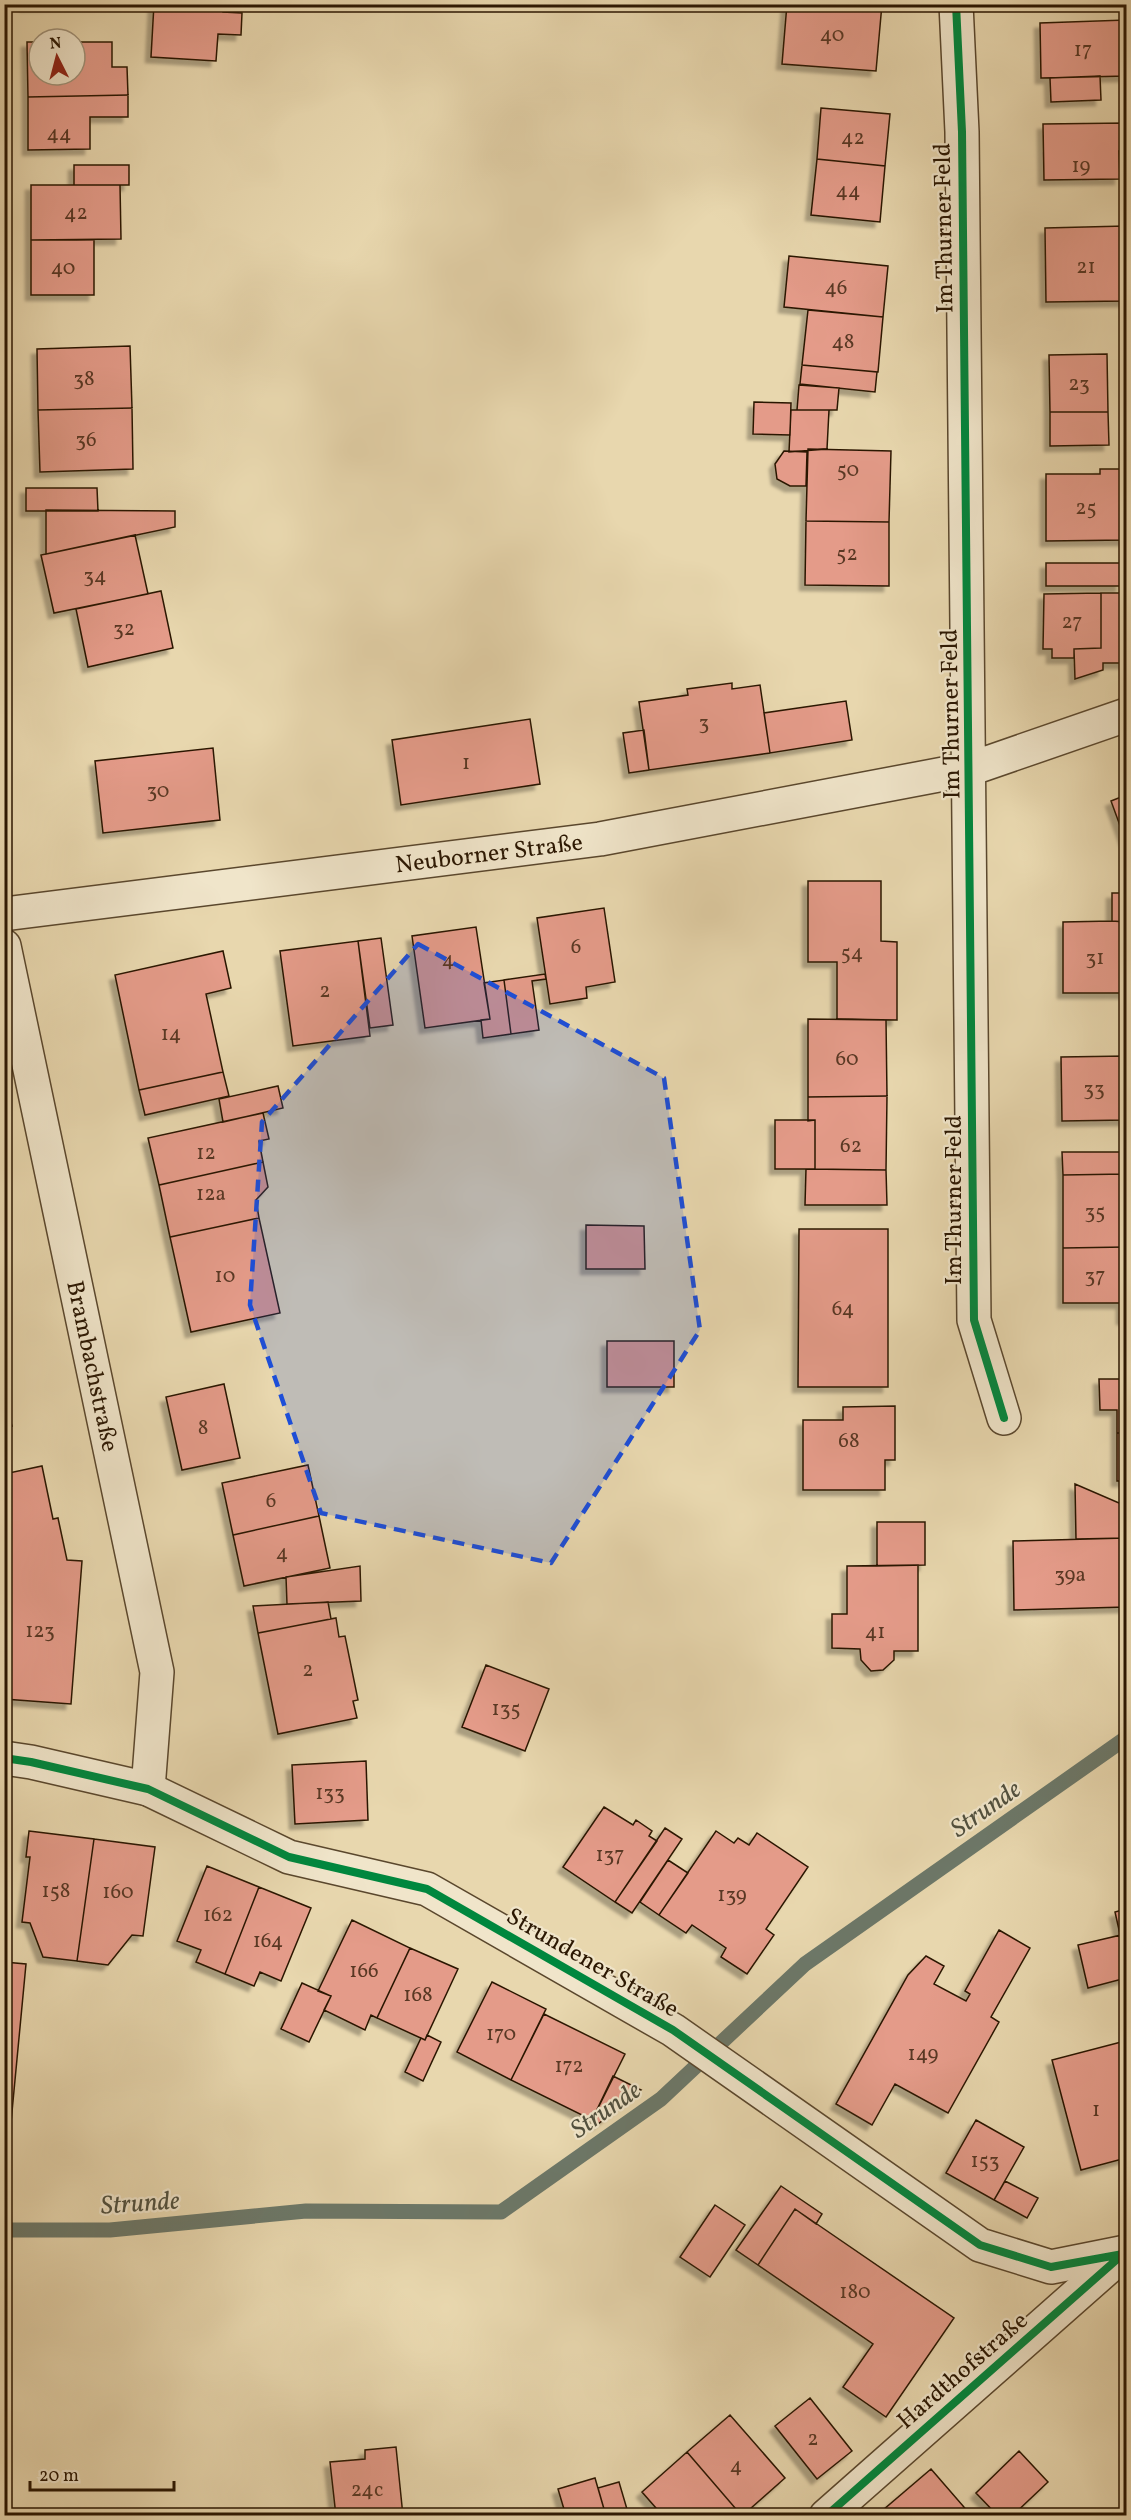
<svg xmlns="http://www.w3.org/2000/svg" width="1131" height="2520" font-family="Vollkorn,serif">
	<defs>
		<filter id="shadow"><feDropShadow dx="-5.5" dy="5.5" stdDeviation="1.5" flood-color="#0004"/></filter>
	</defs>
	<rect width="100%" height="100%" fill="#e8d7ae"/>
	<filter id="stains"><feTurbulence type="fractalNoise" baseFrequency=".00333" numOctaves="4"/><feColorMatrix values="0 0 0 0 .2 0 0 0 0 .09 0 0 0 0 .02 0 0 0 .5 -.17"/></filter>
	<radialGradient id="worn" r=".72"><stop offset=".6" stop-color="#630" stop-opacity="0"/><stop offset="1" stop-color="#630" stop-opacity=".3"/></radialGradient>
	<g fill="none" stroke-linecap="round" stroke-linejoin="round">
		<!-- stream -->
		<path stroke="#6c7869" stroke-width="15" d="M4 2230H110L306 2211 501 2212 661 2099 805 1964 1126 1738"/>
	</g>
	<!-- building -->
	<path fill="#e49b89" stroke="#2b1702" stroke-width="1.5" filter="url(#shadow)" d="M25 4H126L25 6Z
		M154 4H223V12L242 13 241 35 218 34 216 61 151 57Z
		M787 4H882L876 71 782 64Z
		M1126 20V76L1041 78 1040 23Z
		M27 42H39V75H75V42H112V67H127L128 95 28 97Z
		M1100 76 1101 100 1051 102 1050 78Z
		M128 95V117H90V149L28 150V97Z
		M821 108 890 114 885 166 817 159Z
		M1126 123V150L1119 151 1120 179 1044 180 1043 124Z
		M817 159 885 166 880 222 811 215Z
		M74 165H129V185H74Z
		M31 185H120L121 239 31 240Z
		M1125 226V301L1046 302 1045 228Z
		M31 240H94V295H31Z
		M789 256 888 266 883 317 784 307Z
		M808 310 883 317 878 372 802 365Z
		M130 346 132 408 38 410 37 349Z
		M1107 354 1108 412H1050L1049 355Z
		M802 365 877 372 875 392 800 384Z
		M799 385 839 388 837 410H797Z
		M754 402 791 403 790 435 753 434Z
		M132 408 133 469 40 472 38 410Z
		M791 410H829L827 449 789 452Z
		M1050 412H1108L1109 445 1050 446Z
		M808 449 891 451 889 522 806 521Z
		M784 451 807 452 806 486H790L777 479 775 464Z
		M1100 469H1126V540L1046 541V474H1100Z
		M26 488H97L98 511H26Z
		M46 510 175 511V527L46 554Z
		M806 521 889 522V586L805 585Z
		M135 535 148 594 54 613 41 555Z
		M1046 563H1121V586H1046Z
		M161 591 173 648 88 667 76 609Z
		M1101 593V648L1074 649V658H1052V649H1043L1044 594Z
		M1101 593H1126V663H1103V670L1075 679 1074 649 1101 648Z
		M732 683V689L760 685 770 753 649 770 639 702 688 695 687 689Z
		M846 701 852 740 770 753 764 713Z
		M530 719 540 784 401 805 392 740Z
		M644 730 649 770 629 773 623 733Z
		M213 748 220 820 103 833 95 761Z
		M1126 795V842L1111 801Z
		M808 881H881V941L897 942V1020L837 1019V962H808Z
		M1112 893H1126V922L1112 921Z
		M604 908 615 982 586 987 587 998 550 1004 537 918Z
		M1112 921 1126 922V993H1063V922Z
		M476 927 490 1019 425 1028 412 936Z
		M381 938 393 1025 370 1028 358 941Z
		M358 941 370 1036 293 1046 280 951Z
		M223 951 231 988 206 994 223 1072 139 1090 115 975Z
		M545 974 546 979 532 981 539 1030 511 1034 504 980Z
		M504 980 511 1034 483 1038 481 1020 490 1019 484 983Z
		M808 1019 886 1020 887 1096 808 1097Z
		M1126 1056V1120L1062 1121 1061 1057Z
		M223 1072 229 1096 145 1115 139 1090Z
		M278 1086 283 1108 223 1122 219 1099Z
		M887 1096 886 1170 815 1169V1120L808 1121V1097Z
		M263 1113 269 1139 259 1141 263 1162 159 1185 148 1138Z
		M775 1120H815V1169H775Z
		M1062 1152H1125V1174L1063 1175Z
		M263 1162 268 1187 256 1200 259 1218 170 1237 159 1185Z
		M806 1169 886 1170 887 1205H805Z
		M1125 1174 1126 1247 1063 1248V1175Z
		M259 1218 280 1313 191 1332 170 1237Z
		M586 1225 644 1226 645 1269H586Z
		M799 1229H888V1387H798Z
		M1126 1247V1319H1122V1303H1063V1248Z
		M607 1341H674V1387H607Z
		M1099 1379H1126V1433H1117V1410H1100Z
		M224 1384 240 1458 182 1470 166 1397Z
		M4 1395 12 1426 4 1427Z
		M895 1406V1460H885V1490H803V1420H843V1407Z
		M4 1427 11 1451 4 1453Z
		M1117 1433H1126V1481H1117Z
		M308 1465 319 1516 233 1535 222 1483Z
		M42 1466 53 1519 58 1518 67 1560 82 1561 71 1704 4 1699V1474Z
		M1075 1484 1126 1506V1538L1076 1539Z
		M319 1516 330 1568 244 1586 233 1535Z
		M877 1522H925V1565L877 1566Z
		M1126 1538V1607L1014 1610 1013 1541Z
		M918 1565V1651H894V1660L883 1670 871 1671 861 1660 860 1649 832 1648V1614H847V1566Z
		M360 1566 361 1601 287 1604 286 1577Z
		M328 1602 331 1619 258 1633 253 1606Z
		M336 1618 339 1637 345 1636 358 1700 353 1701 357 1718 278 1734 258 1633Z
		M486 1665 549 1689 525 1751 462 1727Z
		M366 1761 368 1820 295 1824 292 1765Z
		M604 1807 633 1825 636 1820 652 1831 649 1836 657 1841 615 1902 563 1867Z
		M665 1828 682 1839 632 1913 615 1902Z
		M29 1831 94 1839 77 1961 43 1957 30 1923 22 1922 30 1857H26Z
		M716 1831 734 1843 738 1838 749 1845 757 1833 808 1867 766 1929 774 1935 747 1974 721 1957 726 1948 692 1925 686 1933 659 1915Z
		M94 1839 155 1847 143 1936 132 1935 108 1965 77 1961Z
		M668 1860 688 1873 659 1915 640 1902Z
		M207 1866 259 1887 225 1974 196 1962 201 1950 177 1941Z
		M259 1887 311 1908 281 1981 260 1972 254 1986 225 1974Z
		M1126 1909V1961L1115 1912Z
		M352 1920 410 1948 377 2018 371 2015 365 2030 324 2010 331 1996 318 1991Z
		M999 1930 1030 1948 991 2017 999 2022 948 2113 895 2084 872 2125 836 2104 908 1975 926 1956 944 1966 934 1984 966 2001 970 1994 965 1991Z
		M1121 1935 1126 1961V1978L1088 1988 1078 1945Z
		M410 1948 458 1969 425 2040 377 2018Z
		M4 1962 26 1964 6 2175H4Z
		M492 1982 546 2009 511 2080 457 2052Z
		M302 1983 331 1996 309 2042 281 2029Z
		M544 2014 625 2054 592 2120 511 2080Z
		M427 2035 441 2042 423 2081 405 2072 421 2038 425 2040Z
		M1125 2041 1126 2158 1081 2170 1052 2060Z
		M613 2076 641 2090 598 2124 592 2120Z
		M976 2120 1024 2147 994 2200 946 2173Z
		M1005 2181 1038 2198 1027 2218 994 2200Z
		M781 2186 822 2214 816 2224 795 2209 758 2265 736 2250Z
		M715 2205 745 2225 710 2277 680 2257Z
		M795 2209 954 2318 886 2417 843 2387 873 2344 758 2265Z
		M810 2398 852 2451 817 2479 775 2426Z
		M730 2415 785 2478 742 2516 687 2452Z
		M396 2447 403 2516H336L330 2462 365 2459V2450Z
		M1019 2451 1048 2482 1012 2516H998L976 2493Z
		M687 2452 742 2516H663L642 2492Z
		M931 2469 970 2514 876 2516Z
		M595 2478 606 2516H566L558 2489Z
		M619 2482 629 2516H606L598 2488Z
		M503 2510 505 2516H490L489 2514Z
		M1098 2510 1104 2516H1092Z"/>
	<g fill="none" stroke-linecap="round" stroke-linejoin="round">
		<defs>
			<path id="minor" d="M956 4 962 132 974 1320 1004 1418
				M4 914 600 839 970 769 1126 715
				M4 946 157 1672 148 1789
				M826 2516 1123 2254"/>
			<path id="tertiary" d="M4 1758 31 1762 148 1789 289 1857 427 1889 673 2030 980 2245 1051 2267 1126 2252"/>
		</defs>
		<!-- minor casing -->
		<use href="#minor" stroke="#5a472d" stroke-width="36"/>
		<!-- tertiary casing -->
		<use href="#tertiary" stroke="#5a472d" stroke-width="36"/>
		<!-- minor -->
		<use href="#minor" stroke="#f0e5ca" stroke-width="33"/>
		<!-- tertiary -->
		<use href="#tertiary" stroke="#f0e5ca" stroke-width="33"/>
		<defs>
			<path id="cycleway" d="M956 4 962 132 974 1320 1004 1418
				M4 1758 31 1762 148 1789 289 1857 427 1889 673 2030 980 2245 1051 2267 1123 2254
				M826 2516 1123 2254"/>
		</defs>
		<!-- cycleway casing -->
		<use href="#cycleway" stroke="#f0e5ca" stroke-width="11"/>
		<!-- cycleway -->
		<use href="#cycleway" stroke="#00873e" stroke-width="8"/>
	</g>
	<!-- marked area -->
	<path fill="#1d4ed8" fill-opacity="0.2" stroke="#1d4ed8" stroke-width="4.5" stroke-dasharray="12 8" stroke-linejoin="round" d="M418 944 664 1078 700 1330 551 1563 321 1513 250 1305 262 1122Z"/>
	<g text-anchor="middle" stroke-width="4.5" stroke-linejoin="round" paint-order="stroke">
		<!-- number labels -->
		<g font-size="21" fill="#593824">
			<text x="832" y="41">40</text>
			<text x="1083" y="56">17</text>
			<text x="59" y="140">44</text>
			<text x="853" y="144">42</text>
			<text x="1081" y="172">19</text>
			<text x="848" y="197">44</text>
			<text x="76" y="219">42</text>
			<text x="1086" y="273">21</text>
			<text x="63" y="274">40</text>
			<text x="836" y="294">46</text>
			<text x="843" y="348">48</text>
			<text x="84" y="385">38</text>
			<text x="1079" y="390">23</text>
			<text x="86" y="446">36</text>
			<text x="848" y="476">50</text>
			<text x="1086" y="514">25</text>
			<text x="847" y="560">52</text>
			<text x="95" y="582">34</text>
			<text x="1072" y="628">27</text>
			<text x="124" y="635">32</text>
			<text x="704" y="729">3</text>
			<text x="466" y="769">1</text>
			<text x="158" y="797">30</text>
			<text x="576" y="953">6</text>
			<text x="852" y="959">54</text>
			<text x="1095" y="964">31</text>
			<text x="448" y="966">4</text>
			<text x="325" y="997">2</text>
			<text x="171" y="1040">14</text>
			<text x="847" y="1065">60</text>
			<text x="1094" y="1095">33</text>
			<text x="851" y="1152">62</text>
			<text x="206" y="1159">12</text>
			<text x="211" y="1200">12a</text>
			<text x="1095" y="1218">35</text>
			<text x="225" y="1282">10</text>
			<text x="1095" y="1282">37</text>
			<text x="843" y="1315">64</text>
			<text x="203" y="1434">8</text>
			<text x="849" y="1447">68</text>
			<text x="271" y="1507">6</text>
			<text x="282" y="1559">4</text>
			<text x="1070" y="1581">39a</text>
			<text x="40" y="1637">123</text>
			<text x="875" y="1638">41</text>
			<text x="308" y="1676">2</text>
			<text x="506" y="1715">135</text>
			<text x="330" y="1799">133</text>
			<text x="610" y="1861">137</text>
			<text x="56" y="1897">158</text>
			<text x="118" y="1898">160</text>
			<text x="732" y="1901">139</text>
			<text x="218" y="1921">162</text>
			<text x="268" y="1947">164</text>
			<text x="364" y="1977">166</text>
			<text x="418" y="2001">168</text>
			<text x="501" y="2040">170</text>
			<text x="923" y="2060">149</text>
			<text x="569" y="2072">172</text>
			<text x="1096" y="2116">1</text>
			<text x="985" y="2167">153</text>
			<text x="855" y="2298">180</text>
			<text x="813" y="2445">2</text>
			<text x="736" y="2472">4</text>
			<text x="367" y="2496">24c</text>
		</g>
		<!-- street labels -->
		<g font-size="24" fill="#2b1702" stroke="#f0e5ca">
			<text transform="translate(943 228) rotate(-91)" y="8">Im Thurner Feld</text>
			<text transform="translate(950 714) rotate(-91)" y="8">Im Thurner Feld</text>
			<text transform="translate(489 853) rotate(-7)" y="8">Neuborner Straße</text>
			<text transform="translate(953 1200) rotate(-90)" y="8">Im Thurner Feld</text>
			<text transform="translate(93 1366) rotate(78)" y="8">Brambachstraße</text>
			<text transform="translate(593 1962) rotate(30)" y="8">Strundener Straße</text>
			<text transform="translate(962 2370) rotate(-41)" y="8">Hardthofstraße</text>
		</g>
		<!-- water labels -->
		<g font-size="26" font-style="italic" fill="#51503e" stroke="#f0e5ca">
			<text transform="translate(985 1808) rotate(-35)" y="9">Strunde</text>
			<text transform="translate(605 2109) rotate(-35)" y="9">Strunde</text>
			<text transform="translate(140 2202) rotate(-4)" y="9">Strunde</text>
		</g>
	</g>
	<!-- margin -->
	<rect width="1131" height="2520" fill="none" stroke="#e8d7ae" stroke-width="24"/>
	<rect x="6" y="6" width="1119" height="2508" fill="none" stroke="#2b1702" stroke-width="3"/>
	<rect x="12" y="12" width="1107" height="2496" fill="none" stroke="#2b1702" stroke-width="1.5"/>
	<!-- north arrow -->
	<g transform="translate(57 57) rotate(354)"><circle r="28" fill="#f0e5ca" stroke="#a1937a" stroke-width="1.5"/>
	<path d="M0-4.5L10 22L0 15L-10 22Z" fill="#8f2418"/>
	<text y="-9" font-size="16" font-weight="bold" text-anchor="middle" fill="#2b1702">N</text>
	</g>
	<!-- scale -->
	<path d="M30 2481v9h144v-9" fill="none" stroke="#2b1702" stroke-width="3"/>
	<text x="39" y="2481" font-size="18" fill="#2b1702" stroke="#f0e5ca" stroke-width="4.5" paint-order="stroke">20 m</text>
	<rect width="100%" height="100%" filter="url(#stains)"/>
	<rect width="100%" height="100%" fill="url(#worn)"/>
</svg>
